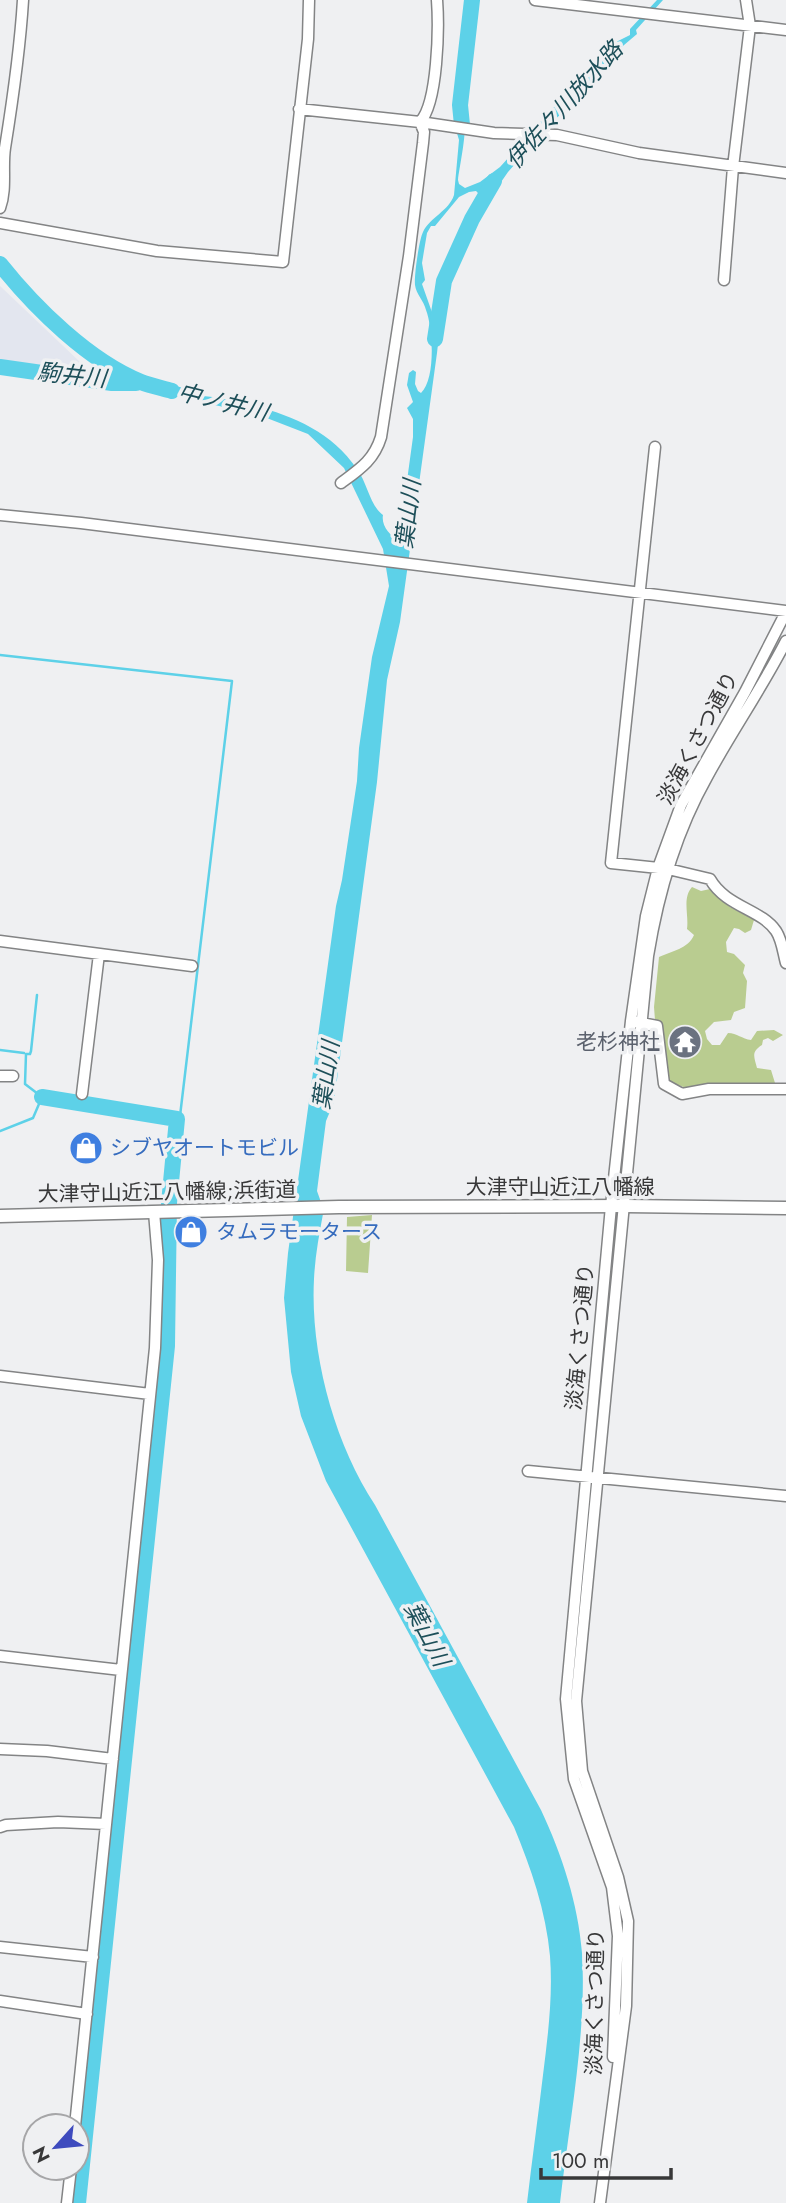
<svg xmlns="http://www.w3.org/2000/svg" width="786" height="2203" font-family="Jost,'Noto Sans JP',sans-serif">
	<rect width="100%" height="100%" fill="#eff0f2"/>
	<!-- built -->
	<path fill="#e3e6ef" d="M0 286 81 363 82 369 0 361Z"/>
	<!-- green -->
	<path fill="#b9cc90" d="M692 887 701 891 710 889 730 907 754 920 751 930 745 933 739 929 734 928 726 942 727 952 734 954 745 965 743 973 747 981 745 1008 734 1012 731 1020 714 1022 705 1031 707 1039 712 1045H720L728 1033C737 1033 742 1039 751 1040L757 1031 774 1030 783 1035 773 1041 768 1038 763 1040 762 1045C751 1052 754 1056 757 1068L771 1070 775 1083 773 1086 686 1088 668 1081 658 1023 655 1020 654 1007 659 957C672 951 688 949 694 935L687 929C689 915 682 898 692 887Z
		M372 1215 368 1273 346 1271 347 1217Z"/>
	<!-- water -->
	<path fill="#5dd1e8" d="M657 0H663L636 30 637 34 617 51 569 107 552 122 508 172 490 198 479 194 476 191 469 192 459 197 435 226H431L427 233 422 263 425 280 422 284 434 318 440 326 437 353 400 622 387 680 377 782 334 1102 326 1121 317 1191 322 1205 323 1214C319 1235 315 1257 314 1279 310 1353 334 1443 375 1505L541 1810C562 1855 578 1903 582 1953 587 2033 569 2123 560 2203H527C532 2160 538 2117 543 2075 548 2035 553 1996 550 1956 546 1911 531 1868 514 1827L326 1481 301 1416 291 1372 284 1298 288 1253 336 906 342 880 357 781 359 748 372 657 389 586 383 549 344 468 308 434 259 415 134 387C155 385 183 382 201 396 213 396 226 400 238 402 284 412 329 428 357 469 367 482 370 506 383 515 381 525 390 537 399 539L413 437V419L407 408 413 402 407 385 409 373 413 370 416 372 415 384 418 391 421 393C436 379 433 328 426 310 424 301 416 294 415 285 414 276 419 240 423 232 430 217 449 211 454 195L459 140 454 123 459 109V101C472 115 460 161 458 180L459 184 465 188 480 182 500 167 599 57 618 41 630 35V29Z"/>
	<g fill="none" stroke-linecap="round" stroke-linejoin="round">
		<!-- stream -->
		<path stroke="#5dd1e8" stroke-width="2.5" d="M0 655 232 681 180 1116 177 1119
			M0 1050 24 1053
			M0 1131 33 1118 42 1097 25 1084 26 1054H30L31 1051 37 995"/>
		<!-- river -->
		<path stroke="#5dd1e8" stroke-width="16" d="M462 125 460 105 472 0
			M0 264C35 308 89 361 141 382 151 386 162 388 172 391
			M435 339 444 281 472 219 494 181
			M0 367 112 383H136
			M42 1097 177 1119 169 1203 167 1346 78 2203"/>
		<defs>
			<path id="minor" d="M535 0 786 30
				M299 109 420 122 494 133 557 135 639 153 786 173
				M420 122C438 103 439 27 437 0
				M0 208C7 189 2 167 5 148 13 98 20 50 23 0
				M0 223 157 251 283 262 308 39 309 0
				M724 280 733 167 750 26 746 0
				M655 447 611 863 668 869 710 879C726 907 761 909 776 931 782 940 783 952 786 963
				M341 483C360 469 374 460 381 437L409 256 423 143 424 132 420 122
				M0 515 81 523 786 611
				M0 941 192 966
				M636 1022 657 1026 664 1084 682 1094 709 1089H786
				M0 1076H13
				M82 1094 99 954
				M0 1376 150 1394
				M528 1471 786 1496
				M0 1656 121 1670
				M0 1749 47 1751 113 1759
				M0 1827 6 1825 58 1822 106 1824
				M0 1947 93 1957
				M0 2001 87 2014
				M613 2057 618 1936 612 1887 574 1779 566 1699 611 1206 631 1021 646 916 658 868 681 805 745 692 786 612
				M75 2126 155 1348 158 1260 154 1212
				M67 2203 71 2168
				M600 2203 626 2006 628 1921 618 1877 582 1771 576 1701 648 956C658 894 676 832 707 777 732 731 762 688 786 641"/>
			<path id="major" d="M0 1216 339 1207 626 1206 786 1208"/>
		</defs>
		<!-- minor casing -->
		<use href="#minor" stroke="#838485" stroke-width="13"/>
		<!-- major casing -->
		<use href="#major" stroke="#838485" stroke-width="15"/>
		<!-- minor -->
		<use href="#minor" stroke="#fff" stroke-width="10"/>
		<!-- major -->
		<use href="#major" stroke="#fff" stroke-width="12"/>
	</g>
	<!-- icons -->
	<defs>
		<symbol id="temple-disc" viewBox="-11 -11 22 22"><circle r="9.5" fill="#6b7280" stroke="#eff0f2"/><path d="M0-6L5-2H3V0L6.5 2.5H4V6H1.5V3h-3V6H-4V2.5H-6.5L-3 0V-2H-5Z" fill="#fff"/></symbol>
		<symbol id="shop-disc" viewBox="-11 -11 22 22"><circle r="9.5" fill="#3f7fe0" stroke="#eff0f2"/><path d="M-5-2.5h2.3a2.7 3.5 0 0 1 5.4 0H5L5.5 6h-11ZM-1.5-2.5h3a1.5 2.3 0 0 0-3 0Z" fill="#fff"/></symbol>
	</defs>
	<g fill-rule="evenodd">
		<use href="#temple-disc" x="666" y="1023" width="38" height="38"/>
		<use href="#shop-disc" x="67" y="1129" width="38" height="38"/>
		<use href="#shop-disc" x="172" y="1213" width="38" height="38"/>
	</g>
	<g text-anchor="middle" stroke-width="7" stroke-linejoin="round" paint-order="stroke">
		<!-- street labels -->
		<g font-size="21" fill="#383839" stroke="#eff0f2">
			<text transform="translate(698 738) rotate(-62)" y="7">淡海くさつ通り</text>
			<text x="560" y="1194">大津守山近江八幡線</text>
			<text transform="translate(167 1192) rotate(-1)" y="7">大津守山近江八幡線;浜街道</text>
			<text transform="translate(580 1337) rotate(-85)" y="7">淡海くさつ通り</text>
			<text transform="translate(595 2002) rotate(-89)" y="7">淡海くさつ通り</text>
		</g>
		<!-- worship labels -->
		<g font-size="21" fill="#5b616d" stroke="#eff0f2" text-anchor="end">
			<text x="660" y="1049">老杉神社</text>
		</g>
		<!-- shop labels -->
		<g font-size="21" fill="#366cbe" stroke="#eff0f2" text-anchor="start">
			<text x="110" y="1155">シブヤオートモビル</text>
			<text x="216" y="1239">タムラモータース</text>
		</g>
		<!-- water labels -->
		<g font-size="23" font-style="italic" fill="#1d4f59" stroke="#eff0f2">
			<text transform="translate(564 105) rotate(-48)" y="8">伊佐々川放水路</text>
			<text transform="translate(72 375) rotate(6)" y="8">駒井川</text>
			<text transform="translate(223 402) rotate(14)" y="8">中ノ井川</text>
			<text transform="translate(408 514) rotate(-83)" y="8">葉山川</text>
			<text transform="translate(326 1075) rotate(-82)" y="8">葉山川</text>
			<text transform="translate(427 1634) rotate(62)" y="8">葉山川</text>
		</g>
	</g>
	<!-- north arrow -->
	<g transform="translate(56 2147) rotate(243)"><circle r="33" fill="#eff0f2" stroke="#a6a6a8" stroke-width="2"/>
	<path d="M0-5L12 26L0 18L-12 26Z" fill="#3e4bbe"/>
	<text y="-10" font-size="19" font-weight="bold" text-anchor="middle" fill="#383839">N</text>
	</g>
	<!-- scale -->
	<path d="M541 2168v10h130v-10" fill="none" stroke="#383839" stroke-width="3.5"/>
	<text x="552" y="2168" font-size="21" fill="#383839" stroke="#eff0f2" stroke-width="5" paint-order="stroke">100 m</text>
</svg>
